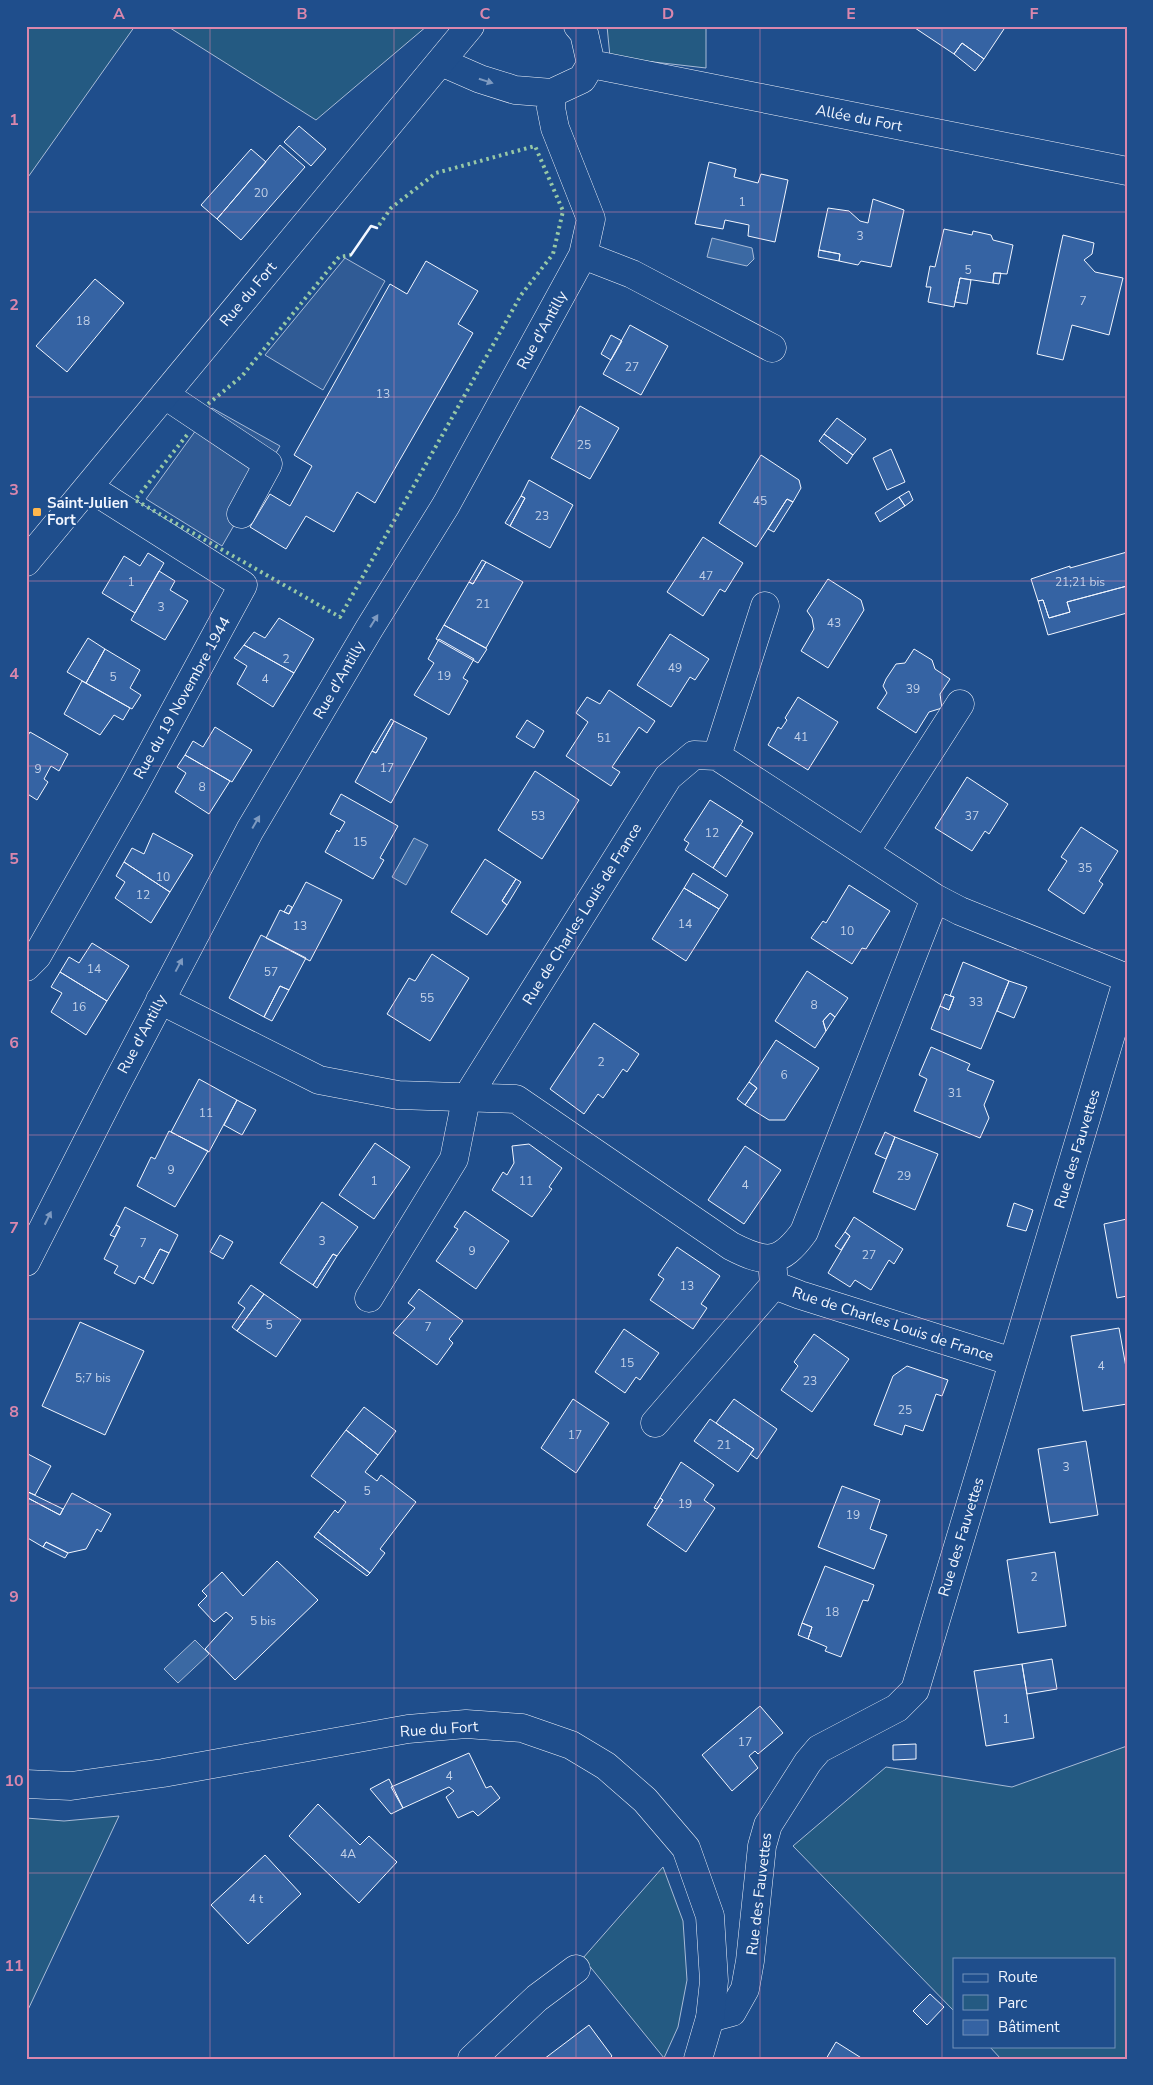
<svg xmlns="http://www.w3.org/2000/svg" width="1153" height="2085" font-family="'Nunito Sans',sans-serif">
	<rect width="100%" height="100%" fill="#1f4e8c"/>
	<!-- green -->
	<path fill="#245a82" stroke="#a8bbd7" d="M26 26H135L26 180Z
		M167 26H427L316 120Z
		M607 26H706V68L610 57Z
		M1127 1746V2059H1001L989 2046H1114V1959H954V2011L793 1846 886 1767 1012 1787Z
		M119 1816 26 2014V1818L64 1821Z
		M663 1867 683 1921 687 1980 678 2027 664 2058 583 1958Z"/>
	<!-- parking -->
	<path fill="#305b95" stroke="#a8bbd7" d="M345 258 385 281 323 390 265 355Z
		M212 408 280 446 222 546 146 499Z"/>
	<!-- water -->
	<path fill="#3b69a3" stroke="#a8bbd7" d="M712 238 752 248 754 259 747 266 707 257Z
		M414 838 428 845 406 885 392 877Z
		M195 1640 209 1654 178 1683 164 1669Z"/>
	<!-- building -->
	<path fill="#3563a3" stroke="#f2f6ff" d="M912 26H1006L984 59 962 43 954 54Z
		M962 43 984 59 975 71 954 54Z
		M299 126 326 149 311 166 284 142Z
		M280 145 305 167 241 240 217 219Z
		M251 149 266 162 217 219 201 205Z
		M709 162 736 169 734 177 758 183 761 174 788 180 775 242 748 236 749 225 725 220 723 229 695 224Z
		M873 199 904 210 891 267 861 261 858 265 839 261 840 254 819 250 828 208 849 211 860 221 868 223Z
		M944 229 972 235 973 231 991 235 993 240 1013 245 1007 274 994 273 993 283 960 278 954 307 928 302 931 287H926L930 266 935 267Z
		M1063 235 1094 243 1092 254 1084 260 1095 272 1123 278 1109 335 1072 325 1063 360 1037 354Z
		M819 250 840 254 839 261 818 257Z
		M426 261 478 291 458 324 473 333 375 503 357 492 334 532 306 516 286 549 250 527 270 494 290 506 312 466 294 455 390 284 407 294Z
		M994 273H1001L999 284 993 283Z
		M960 278 971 280 967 304 955 302Z
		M95 279 124 303 67 372 36 346Z
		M630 325 668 346 641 395 603 374Z
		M611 335 622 341 611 360 601 354Z
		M580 406 619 428 590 479 551 458Z
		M837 418 866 439 853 455 824 434Z
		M824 434 853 455 847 464 819 441Z
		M891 449 905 482 887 490 873 458Z
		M761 455 799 480 801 488 793 502 787 499 756 547 719 523Z
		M529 480 573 505 550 548 510 526 525 498 521 496Z
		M909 491 913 500 905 506 899 497Z
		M521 496 525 498 510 526 505 523Z
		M899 497 905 506 880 522 875 513Z
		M787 499 793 502 774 532 768 529Z
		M703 537 743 563 725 592 720 589 703 616 667 592Z
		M1127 552V586L1067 602 1070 612 1049 618 1043 600 1038 601 1031 579 1070 566V568Z
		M148 553 164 563 135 613 102 593 124 556 140 566Z
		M482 560 486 562 473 584 469 582Z
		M486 562 523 582 486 648 444 625 469 582 473 584Z
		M159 571 175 581 170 590 188 601 165 640 131 620Z
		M828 579 861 600 864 610 828 668 801 651 814 629 812 618 807 611Z
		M1127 586V613L1048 635 1038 601 1043 600 1049 618 1070 612 1067 602Z
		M279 618 314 639 294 673 244 645 254 632 265 638Z
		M444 625 487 649 478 663 436 639Z
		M670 634 709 659 695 680 690 677 671 707 637 685Z
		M88 638 105 649 86 683 67 672Z
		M439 639 474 659 463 678 468 681 449 715 414 695 434 663 428 659Z
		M244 645 294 673 273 707 237 684 247 666 234 658Z
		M105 649 140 670 130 688 141 695 132 709 86 683Z
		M914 649 932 660 935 669 950 679 940 694 942 708 929 712 916 733 877 708 887 693 883 686 886 679 896 664 905 663Z
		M82 681 130 708 123 720 114 715 100 735 64 714Z
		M609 690 655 721 647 733 639 727 612 767 620 772 611 786 566 756 588 722 576 713 587 697 600 704Z
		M798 697 838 722 808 770 768 745 778 727 781 729 787 720 785 718Z
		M391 719 394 721 376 753 372 751Z
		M527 720 544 731 534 748 516 737Z
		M394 721 427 738 391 803 355 782 372 751 376 753Z
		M215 727 252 750 232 782 185 755 193 741 203 747Z
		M30 732 68 754 59 771 51 766 44 779 48 782 37 800 26 793V739Z
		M185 755 230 781 209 814 175 792 186 773 177 767Z
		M535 771 579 800 542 859 498 830Z
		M967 777 1008 804 989 834 985 831 972 851 935 828Z
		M341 794 398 826 380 858 384 860 373 879 325 852 337 830 339 832 345 822 330 814Z
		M710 800 743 821 713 868 685 850 689 843 684 840Z
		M740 825 753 833 726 877 713 868Z
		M1081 827 1118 851 1099 881 1103 884 1084 914 1048 890 1067 861 1061 857Z
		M153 833 193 855 170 892 124 862 132 848 144 854Z
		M485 859 516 879 502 901 507 905 487 935 451 912Z
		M124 862 170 892 151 923 115 898 125 882 116 876Z
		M693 873 728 895 719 909 684 888Z
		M516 879 521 882 507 905 502 901Z
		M306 882 342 900 310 961 266 938 280 910 289 914Z
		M849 885 890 911 866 949 862 948 852 964 811 938 823 921 826 923Z
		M684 888 719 909 686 961 652 939Z
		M288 905 292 907 289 914 284 912Z
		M261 935 306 958 289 990 280 986 264 1017 229 998Z
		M92 943 129 966 107 1001 60 972 69 957 79 963Z
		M432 954 469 978 430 1041 387 1014 409 978 415 981Z
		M963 962 1009 981 981 1049 931 1029 940 1006 949 1010 954 997 950 996Z
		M807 971 848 998 835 1017 830 1013 823 1021 826 1031 815 1048 775 1021Z
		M60 972 107 1001 86 1035 51 1012 62 993 51 987Z
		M1009 981 1027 987 1014 1018 997 1011Z
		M280 986 289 990 272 1021 264 1017Z
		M945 994 954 997 949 1010 940 1006Z
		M830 1013 835 1017 826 1031 823 1021Z
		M594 1023 639 1054 627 1072 623 1069 603 1098 598 1094 584 1114 550 1089Z
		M776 1040 819 1068 785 1120H769L745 1105 757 1088 749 1082Z
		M931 1047 970 1064 967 1070 994 1081 984 1105 989 1118 980 1138 914 1111 927 1079 919 1075Z
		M199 1079 237 1100 209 1152 171 1132Z
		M749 1082 757 1088 745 1105 737 1099Z
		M237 1100 256 1110 242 1135 224 1125Z
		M169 1131 208 1151 175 1207 137 1186 151 1157 155 1159Z
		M885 1132 895 1137 886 1159 875 1154Z
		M895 1137 938 1154 915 1210 873 1192Z
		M375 1143 410 1167 374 1219 339 1195Z
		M529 1144 562 1168 549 1187 552 1189 532 1217 492 1190 503 1172 507 1175 514 1163 512 1146Z
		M745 1146 781 1170 744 1224 708 1200Z
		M322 1202 358 1227 337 1256 333 1254 313 1285 280 1263Z
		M1014 1203 1033 1210 1026 1231 1007 1226Z
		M125 1207 178 1235 169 1253 160 1249 144 1279 139 1276 135 1284 114 1273 118 1266 104 1259 120 1227 116 1225Z
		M465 1211 509 1241 476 1289 436 1261 458 1229 454 1227Z
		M854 1217 903 1249 894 1264 889 1260 871 1290 855 1280 850 1287 828 1273 850 1236 845 1232Z
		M1127 1219V1296L1117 1298 1104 1224Z
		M116 1225 120 1227 115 1237 110 1235Z
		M845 1232 850 1236 841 1250 835 1246Z
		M220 1235 233 1242 223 1259 210 1252Z
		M677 1247 720 1276 701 1304 707 1308 693 1329 650 1300 664 1279 658 1275Z
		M160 1249 169 1253 153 1284 144 1279Z
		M333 1254 337 1256 317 1288 313 1285Z
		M251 1285 264 1294 237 1331 232 1327 245 1308 238 1303Z
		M419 1289 463 1321 449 1339 453 1343 437 1365 393 1333 415 1308 408 1303Z
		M264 1294 301 1320 276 1357 237 1331Z
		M80 1322 144 1351 105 1435 42 1406Z
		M1119 1328 1127 1373V1404L1083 1411 1071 1336Z
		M624 1329 659 1353 640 1380 636 1377 625 1393 595 1372Z
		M814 1334 849 1359 812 1412 781 1390 798 1366 794 1362Z
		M907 1366 948 1380 942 1396 936 1394 923 1431 905 1425 902 1435 874 1425 893 1376Z
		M573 1399 609 1423 576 1473 541 1448Z
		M734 1399 777 1429 757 1459 750 1454 754 1449 716 1423Z
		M364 1407 396 1431 378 1455 346 1430Z
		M710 1419 754 1449 738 1472 694 1441Z
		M346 1430 378 1455 365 1472 377 1481 381 1475 416 1502 380 1549 385 1553 370 1573 318 1532 335 1510 338 1513 346 1502 311 1476Z
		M1086 1441 1098 1515 1050 1523 1038 1449Z
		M26 1453 51 1466 35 1495 26 1491Z
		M681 1462 714 1485 704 1500 715 1508 686 1552 647 1525 663 1500 660 1498Z
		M842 1486 880 1500 870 1529 887 1535 874 1569 818 1547Z
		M26 1491 63 1509 60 1515 26 1497Z
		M72 1493 111 1514 101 1532 97 1529 86 1549 68 1553 46 1542 43 1547 26 1537V1497L60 1515Z
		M660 1498 663 1500 657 1509 654 1508Z
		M318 1532 370 1573 367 1576 314 1537Z
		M46 1542 68 1553 65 1558 43 1547Z
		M1055 1552 1066 1626 1018 1633 1007 1560Z
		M277 1561 318 1600 235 1680 205 1649 233 1618 226 1612 214 1622 198 1605 207 1596 202 1591 222 1572 243 1596Z
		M825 1566 874 1585 868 1601 863 1600 841 1657 825 1651 827 1647 808 1639 812 1627 802 1623Z
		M802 1623 812 1627 808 1639 798 1635Z
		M1052 1659 1057 1689 1027 1694 1022 1664Z
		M1022 1664 1034 1738 986 1746 974 1671Z
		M760 1706 783 1733 758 1754 755 1751 749 1756 758 1768 732 1791 702 1755Z
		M916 1744V1759L893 1760V1745Z
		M469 1753 486 1788 491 1786 500 1798 478 1816 473 1811 458 1818 446 1797 454 1791 449 1787 403 1808 391 1787Z
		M389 1779 403 1808 391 1814 370 1789Z
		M318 1804 360 1845 369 1836 397 1862 359 1903 289 1836Z
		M265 1855 301 1894 248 1944 211 1905Z
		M930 1994 944 2007 927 2025 913 2011Z
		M589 2025 612 2056 609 2059H544Z
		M836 2042 863 2059H826Z"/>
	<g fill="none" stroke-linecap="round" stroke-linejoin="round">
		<defs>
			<path id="minor" d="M441 62 480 79 515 90 552 93 582 79 591 64 584 33 578 26
				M591 64 1127 171
				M583 255 632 274 772 348
				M165 395 268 464 241 514
				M717 756 935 898 960 911 1127 978
				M865 852 960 704
				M26 967 37 956 134 786 243 585 90 488
				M160 1000 319 1080 398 1095 516 1099 731 1246C766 1264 780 1265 804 1232L935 898
				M772 1259 774 1285 800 1295 1013 1362
				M26 1262 115 1087 250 830 369 629 446 505 583 255 591 219 555 128 551 108 552 93
				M369 1298 454 1159 466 1099 668 777 694 755 717 756 765 606
				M655 1423 774 1285
				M710 2018 732 2012 745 1989 750 1961 762 1846 768 1825 808 1762 819 1749 897 1708 915 1690 1127 981
				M472 2059 537 1998 576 1969"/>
			<path id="major" d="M26 562 470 26
				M26 1784 71 1786 163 1773 408 1729 466 1724 522 1728 571 1745 606 1766 645 1800 686 1848 710 1916 714 1981 710 2018 698 2059"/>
		</defs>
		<!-- minor casing -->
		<use href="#minor" stroke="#f2f6ff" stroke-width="29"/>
		<!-- major casing -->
		<use href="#major" stroke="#f2f6ff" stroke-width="29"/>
		<!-- minor -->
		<use href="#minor" stroke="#1f4e8c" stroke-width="28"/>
		<!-- major -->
		<use href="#major" stroke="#1f4e8c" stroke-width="28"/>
		<!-- hedge -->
		<path stroke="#97c8a6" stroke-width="4" stroke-dasharray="2.5 4" stroke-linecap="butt" d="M208 404 242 376 339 257 351 255
			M187 435 135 500 340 617 521 295 553 254 563 211 535 146 436 173 391 208 377 228"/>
		<!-- wall -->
		<path stroke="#f2f6ff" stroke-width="2.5" d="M351 255 371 226 377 228"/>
	</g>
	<!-- one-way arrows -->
	<defs><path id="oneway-solid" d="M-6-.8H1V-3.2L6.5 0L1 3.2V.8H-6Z" transform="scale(1.25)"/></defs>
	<g fill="#7e9ac0">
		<use href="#oneway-solid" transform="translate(486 81) rotate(18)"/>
		<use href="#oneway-solid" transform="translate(374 621) rotate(-58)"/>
		<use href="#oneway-solid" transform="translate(256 822) rotate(-60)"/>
		<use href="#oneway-solid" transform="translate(179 965) rotate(-62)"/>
		<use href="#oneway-solid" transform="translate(48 1218) rotate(-64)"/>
	</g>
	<!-- grid -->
	<path fill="none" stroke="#da87ad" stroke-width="1" stroke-opacity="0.55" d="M210 26V2059M394 26V2059M576 26V2059M760 26V2059M942 26V2059M26 212H1127M26 397H1127M26 581H1127M26 766H1127M26 950H1127M26 1135H1127M26 1319H1127M26 1504H1127M26 1688H1127M26 1873H1127"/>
	<!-- markers -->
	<rect fill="#ffb74d" stroke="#1f4e8c" stroke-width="2" x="32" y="507" width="10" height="10" rx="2.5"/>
	<g text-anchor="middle" stroke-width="4" stroke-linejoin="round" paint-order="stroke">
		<!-- number labels -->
		<g font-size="12" fill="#c3d1e8">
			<text x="261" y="197">20</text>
			<text x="742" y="206">1</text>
			<text x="860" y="240">3</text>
			<text x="968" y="274">5</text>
			<text x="1083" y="305">7</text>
			<text x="83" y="325">18</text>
			<text x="632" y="371">27</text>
			<text x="383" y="398">13</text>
			<text x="584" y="449">25</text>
			<text x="760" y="505">45</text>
			<text x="542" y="520">23</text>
			<text x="706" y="580">47</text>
			<text x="131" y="586">1</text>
			<text x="1080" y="586">21;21 bis</text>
			<text x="483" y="608">21</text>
			<text x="161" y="611">3</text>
			<text x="834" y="627">43</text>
			<text x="286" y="663">2</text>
			<text x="675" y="672">49</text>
			<text x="444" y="680">19</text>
			<text x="113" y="681">5</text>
			<text x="265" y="683">4</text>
			<text x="913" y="693">39</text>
			<text x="801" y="741">41</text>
			<text x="604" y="742">51</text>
			<text x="387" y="772">17</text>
			<text x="38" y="773">9</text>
			<text x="202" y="791">8</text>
			<text x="538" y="820">53</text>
			<text x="972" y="820">37</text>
			<text x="712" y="837">12</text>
			<text x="360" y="846">15</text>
			<text x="1085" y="872">35</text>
			<text x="163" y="881">10</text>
			<text x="143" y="899">12</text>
			<text x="685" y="928">14</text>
			<text x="300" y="930">13</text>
			<text x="847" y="935">10</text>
			<text x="94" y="973">14</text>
			<text x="271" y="976">57</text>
			<text x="427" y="1002">55</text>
			<text x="976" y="1006">33</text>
			<text x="814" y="1009">8</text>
			<text x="79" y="1011">16</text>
			<text x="601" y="1066">2</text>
			<text x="784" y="1079">6</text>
			<text x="955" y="1097">31</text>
			<text x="206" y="1117">11</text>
			<text x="171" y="1174">9</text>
			<text x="904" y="1180">29</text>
			<text x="374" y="1185">1</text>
			<text x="526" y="1185">11</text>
			<text x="745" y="1189">4</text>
			<text x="322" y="1245">3</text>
			<text x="143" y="1247">7</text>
			<text x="472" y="1255">9</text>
			<text x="869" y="1259">27</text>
			<text x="687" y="1290">13</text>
			<text x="269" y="1329">5</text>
			<text x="428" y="1331">7</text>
			<text x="627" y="1367">15</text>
			<text x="1101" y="1370">4</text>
			<text x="93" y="1382">5;7 bis</text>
			<text x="810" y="1385">23</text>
			<text x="905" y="1414">25</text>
			<text x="575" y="1439">17</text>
			<text x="724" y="1449">21</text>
			<text x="1066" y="1471">3</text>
			<text x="367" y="1495">5</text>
			<text x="685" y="1508">19</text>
			<text x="853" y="1519">19</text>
			<text x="1034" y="1581">2</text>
			<text x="832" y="1616">18</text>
			<text x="263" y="1625">5 bis</text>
			<text x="1006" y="1723">1</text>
			<text x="745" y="1746">17</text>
			<text x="449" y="1780">4</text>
			<text x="348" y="1858">4A</text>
			<text x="256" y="1903">4 t</text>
		</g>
		<!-- street labels -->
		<g font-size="15" fill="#f2f6ff" stroke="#1f4e8c">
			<text transform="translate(859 118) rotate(11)" y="5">Allée du Fort</text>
			<text transform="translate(248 294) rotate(-50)" y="5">Rue du Fort</text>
			<text transform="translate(542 330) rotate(-61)" y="5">Rue d'Antilly</text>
			<text transform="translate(339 680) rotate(-60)" y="5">Rue d'Antilly</text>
			<text transform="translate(182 698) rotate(-61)" y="5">Rue du 19 Novembre 1944</text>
			<text transform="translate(582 914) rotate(-58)" y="5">Rue de Charles Louis de France</text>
			<text transform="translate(142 1034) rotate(-62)" y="5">Rue d'Antilly</text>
			<text transform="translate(1077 1149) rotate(-73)" y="5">Rue des Fauvettes</text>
			<text transform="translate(893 1324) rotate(18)" y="5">Rue de Charles Louis de France</text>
			<text transform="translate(961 1537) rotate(-73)" y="5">Rue des Fauvettes</text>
			<text transform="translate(439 1729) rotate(-4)" y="5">Rue du Fort</text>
			<text transform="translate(759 1894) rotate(-83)" y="5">Rue des Fauvettes</text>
		</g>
		<!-- poi labels -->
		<g font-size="15" font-weight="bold" fill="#f2f6ff" stroke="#1f4e8c" text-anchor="start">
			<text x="47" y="508">Saint-Julien<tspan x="47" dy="17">Fort</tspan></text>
		</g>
	</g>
	<!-- border -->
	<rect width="1153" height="2085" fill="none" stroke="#1f4e8c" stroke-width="55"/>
	<!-- legend -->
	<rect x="953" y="1958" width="162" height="90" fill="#1f4e8c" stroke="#7391ba"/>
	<rect x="963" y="1974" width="25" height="8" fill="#1f4e8c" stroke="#7391ba"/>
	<text x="998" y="1982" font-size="15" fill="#f2f6ff">Route</text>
	<rect x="963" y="1995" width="25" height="15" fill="#245a82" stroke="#7391ba"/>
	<text x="998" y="2008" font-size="15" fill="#f2f6ff">Parc</text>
	<rect x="963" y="2020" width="25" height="15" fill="#3563a3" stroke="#7391ba"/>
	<text x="998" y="2032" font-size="15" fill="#f2f6ff">Bâtiment</text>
	<rect x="28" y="28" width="1098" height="2030" fill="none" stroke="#da87ad" stroke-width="2"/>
	<g font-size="16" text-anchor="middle" font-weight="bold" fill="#da87ad">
		<text x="119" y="19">A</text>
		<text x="302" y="19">B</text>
		<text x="485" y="19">C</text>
		<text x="668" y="19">D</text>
		<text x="851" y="19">E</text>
		<text x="1034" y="19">F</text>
		<text x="14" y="125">1</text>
		<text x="14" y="310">2</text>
		<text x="14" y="495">3</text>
		<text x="14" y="679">4</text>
		<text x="14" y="864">5</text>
		<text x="14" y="1048">6</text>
		<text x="14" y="1233">7</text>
		<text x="14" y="1417">8</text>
		<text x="14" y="1602">9</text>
		<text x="14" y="1786">10</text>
		<text x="14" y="1971">11</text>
	</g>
</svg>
